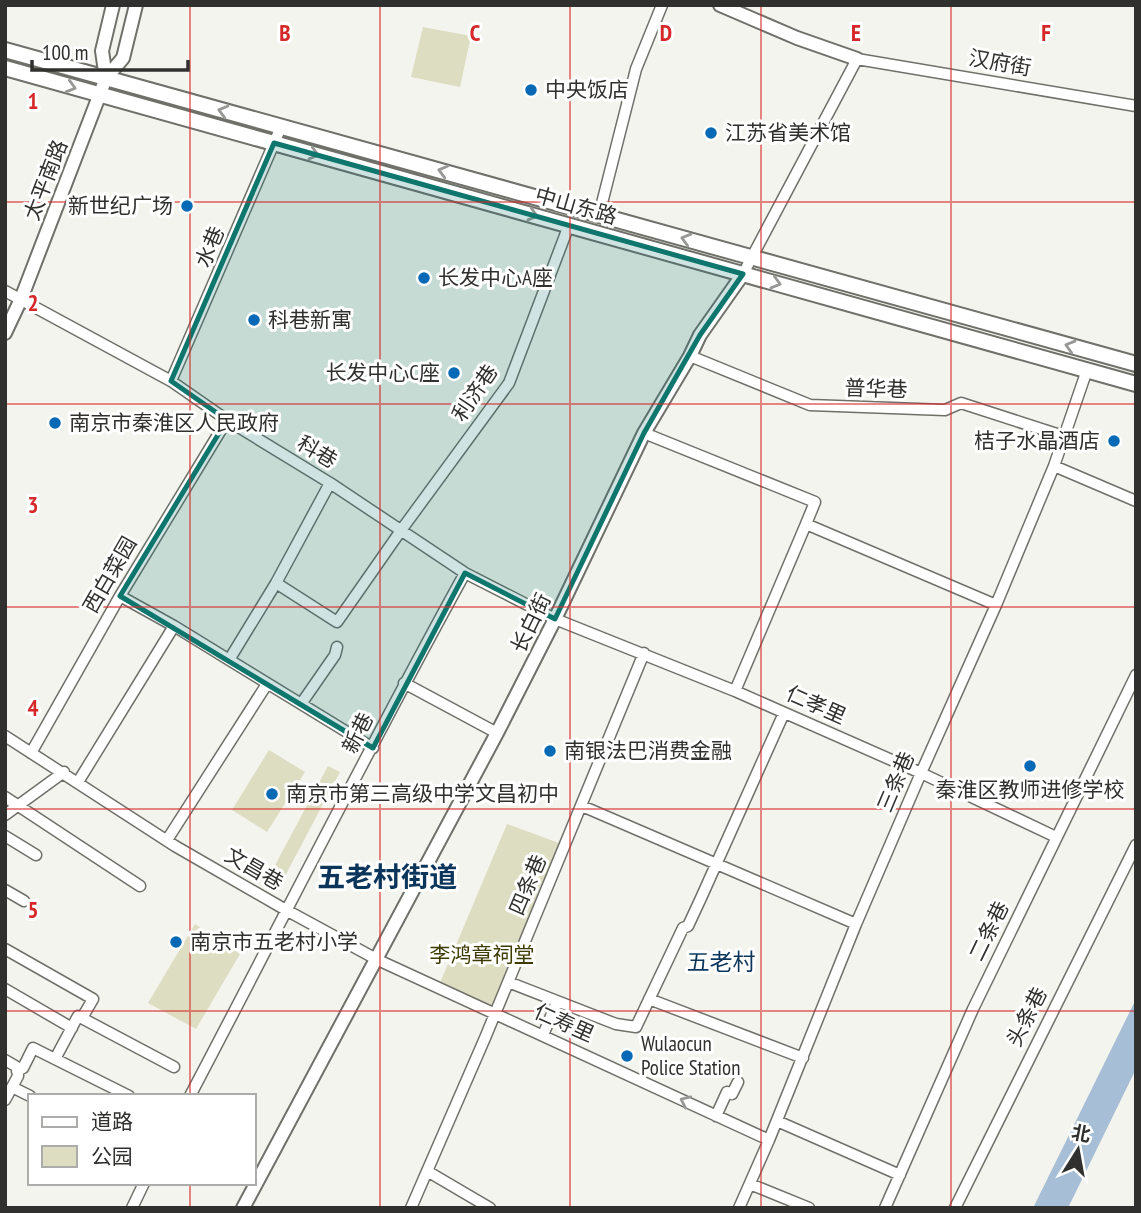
<svg xmlns="http://www.w3.org/2000/svg" width="1141" height="1213" font-family="'PT Sans Narrow','Noto Sans SC',sans-serif">
	<rect width="100%" height="100%" fill="#f4f4ee"/>
	<!-- green -->
	<path fill="#ddddc2" d="M423 27 471 36 460 87 411 77Z
		M269 750 305 772 267 832 232 810Z
		M328 766 340 772 285 876 273 869Z
		M507 824 559 843 492 1006 440 983Z
		M195 924 240 954 196 1029 148 1003Z"/>
	<!-- water -->
	<path fill="#a7bed7" d="M1136 999V1069L1068 1208H1033Z"/>
	<g fill="none" stroke-linecap="round" stroke-linejoin="round">
		<defs>
			<path id="street" d="M599 215 636 69 662 5
				M743 274 857 59 1136 106
				M5 291 171 381 227 420 330 483 465 573 555 619 735 691 921 773 1056 837
				M690 356 810 405 945 410 961 403 1063 436
				M171 381 281 127
				M644 433 815 502 806 524
				M1054 466 1136 501
				M276 583 337 622 402 529 509 383 569 225
				M120 596 174 626 373 748
				M229 660 276 583 330 483
				M404 683 497 733
				M735 691 806 524 996 605
				M301 704 335 655 337 647
				M5 736 175 846 286 910 378 960 769 1140
				M31 753 120 596 227 420
				M78 782 174 626
				M5 797 140 886
				M582 806 856 924
				M5 815 64 772
				M5 836 36 855
				M167 840 267 684
				M5 890 24 901
				M5 949 93 999 82 1018
				M508 982 616 1024 636 1027 683 928 688 926 701 898 784 713
				M5 989 72 1028
				M649 999 803 1058
				M543 1035 557 1002
				M55 1059 78 1016 174 1067
				M5 1060 17 1067 18 1076 5 1100
				M17 1071 23 1068 33 1048 129 1096
				M12 1087 30 1096
				M190 1096C282 921 370 745 465 573
				M716 1116 727 1092 732 1094 738 1082
				M777 1121 900 1175
				M427 1171 490 1208
				M750 1184 809 1208
				M132 1208 144 1183
				M411 1208 485 1038 644 653
				M739 1208 769 1140 856 924 921 773 996 605 1054 466 1087 370
				M885 1208 973 1009 1136 675
				M955 1208 1136 845"/>
			<path id="secondary" d="M720 5 797 38 857 59
				M106 78 102 51 113 5
				M5 333 21 299 106 78 123 58 136 5
				M243 1208 497 733 555 619 644 433 690 356 700 335 743 274"/>
			<path id="primary" d="M5 50 1136 364
				M5 68 1136 384"/>
		</defs>
		<!-- street casing -->
		<use href="#street" stroke="#70706b" stroke-width="13"/>
		<!-- secondary casing -->
		<use href="#secondary" stroke="#70706b" stroke-width="16"/>
		<!-- primary casing -->
		<use href="#primary" stroke="#70706b" stroke-width="18"/>
		<!-- street -->
		<use href="#street" stroke="#fff" stroke-width="10"/>
		<!-- secondary -->
		<use href="#secondary" stroke="#fff" stroke-width="12"/>
		<!-- primary -->
		<use href="#primary" stroke="#fff" stroke-width="14"/>
	</g>
	<!-- one-way arrows -->
	<defs><path id="oneway-chevron" d="M-2-3.5L2.5 0L-2 3.5" fill="none" stroke-width="1.6" stroke-linecap="round" stroke-linejoin="round" transform="scale(1.75)"/></defs>
	<g stroke="#989896">
		<use href="#oneway-chevron" transform="translate(71 87) rotate(16)"/>
		<use href="#oneway-chevron" transform="translate(223 111) rotate(-165)"/>
		<use href="#oneway-chevron" transform="translate(314 154) rotate(16)"/>
		<use href="#oneway-chevron" transform="translate(443 171) rotate(-165)"/>
		<use href="#oneway-chevron" transform="translate(533 215) rotate(16)"/>
		<use href="#oneway-chevron" transform="translate(686 239) rotate(-164)"/>
		<use href="#oneway-chevron" transform="translate(776 283) rotate(16)"/>
		<use href="#oneway-chevron" transform="translate(1070 346) rotate(-164)"/>
		<use href="#oneway-chevron" transform="translate(685 1101) rotate(-155)"/>
	</g>
	<!-- marked area -->
	<path fill="#0f766e" fill-opacity="0.2" stroke="#0f766e" stroke-width="5" stroke-linejoin="round" d="M274 143 743 274 700 335 644 433 555 619 465 573 373 748 120 596 227 420 171 381Z"/>
	<!-- grid -->
	<path fill="none" stroke="#d62828" stroke-width="2" stroke-opacity="0.55" d="M190 5V1096M380 5V1208M570 5V1208M761 5V1208M951 5V1208M5 202H1136M5 404H1136M5 607H1136M5 809H1136M5 1011H1136M190 1183V1208"/>
	<!-- markers -->
	<g fill="#0569b5" stroke="#fff" stroke-width="2.5">
		<circle cx="531" cy="90" r="7"/>
		<circle cx="711" cy="133" r="7"/>
		<circle cx="187" cy="206" r="7"/>
		<circle cx="424" cy="278" r="7"/>
		<circle cx="254" cy="320" r="7"/>
		<circle cx="454" cy="373" r="7"/>
		<circle cx="55" cy="423" r="7"/>
		<circle cx="1114" cy="441" r="7"/>
		<circle cx="550" cy="751" r="7"/>
		<circle cx="1030" cy="766" r="7"/>
		<circle cx="272" cy="794" r="7"/>
		<circle cx="176" cy="942" r="7"/>
		<circle cx="627" cy="1056" r="7"/>
	</g>
	<g text-anchor="middle" stroke-width="6" stroke-linejoin="round" paint-order="stroke">
		<!-- street labels -->
		<g font-size="21" fill="#30302e" stroke="#fff">
			<text transform="translate(1000 63) rotate(10)" y="7">汉府街</text>
			<text transform="translate(46 180) rotate(-69)" y="7">太平南路</text>
			<text transform="translate(576 206) rotate(16)" y="7">中山东路</text>
			<text transform="translate(210 247) rotate(-67)" y="7">水巷</text>
			<text transform="translate(876 389) rotate(2)" y="7">普华巷</text>
			<text transform="translate(475 393) rotate(-56)" y="7">利济巷</text>
			<text transform="translate(317 452) rotate(31)" y="7">科巷</text>
			<text transform="translate(110 575) rotate(-60)" y="7">西白菜园</text>
			<text transform="translate(531 623) rotate(-64)" y="7">长白街</text>
			<text transform="translate(816 705) rotate(24)" y="7">仁孝里</text>
			<text transform="translate(358 733) rotate(-63)" y="7">新巷</text>
			<text transform="translate(896 782) rotate(-67)" y="7">三条巷</text>
			<text transform="translate(254 869) rotate(30)" y="7">文昌巷</text>
			<text transform="translate(528 885) rotate(-67)" y="7">四条巷</text>
			<text transform="translate(989 931) rotate(-64)" y="7">二条巷</text>
			<text transform="translate(1027 1017) rotate(-63)" y="7">头条巷</text>
			<text transform="translate(564 1023) rotate(24)" y="7">仁寿里</text>
		</g>
		<!-- poi labels -->
		<g font-size="21" fill="#30302e" stroke="#fff" text-anchor="start">
			<text x="545" y="97">中央饭店</text>
			<text x="725" y="140">江苏省美术馆</text>
			<text x="173" y="213" text-anchor="end">新世纪广场</text>
			<text x="438" y="285">长发中心A座</text>
			<text x="268" y="327">科巷新寓</text>
			<text x="440" y="380" text-anchor="end">长发中心C座</text>
			<text x="69" y="430">南京市秦淮区人民政府</text>
			<text x="1100" y="448" text-anchor="end">桔子水晶酒店</text>
			<text x="564" y="758">南银法巴消费金融</text>
			<text x="1030" y="797" text-anchor="middle">秦淮区教师进修学校</text>
			<text x="286" y="801">南京市第三高级中学文昌初中</text>
			<text x="190" y="949">南京市五老村小学</text>
			<text x="641" y="1051">Wulaocun<tspan x="641" dy="24">Police Station</tspan></text>
		</g>
		<!-- park labels -->
		<g font-size="21" fill="#3e3b00" stroke="#fff">
			<text x="482" y="962">李鸿章祠堂</text>
		</g>
		<!-- neighbourhood labels -->
		<g font-size="23" fill="#0b355a" stroke="#fff">
			<text x="721" y="970">五老村</text>
		</g>
		<!-- district labels -->
		<g font-size="28" font-weight="bold" fill="#0b355a" stroke="#fff">
			<text x="387" y="887">五老村街道</text>
		</g>
	</g>
	<g font-size="23" text-anchor="middle" font-weight="bold" fill="#d62828" stroke="#fff" stroke-width="6" stroke-linejoin="round" paint-order="stroke">
		<text x="285" y="41">B</text>
		<text x="475" y="41">C</text>
		<text x="666" y="41">D</text>
		<text x="856" y="41">E</text>
		<text x="1046" y="41">F</text>
		<text x="33" y="109">1</text>
		<text x="33" y="311">2</text>
		<text x="33" y="513">3</text>
		<text x="33" y="716">4</text>
		<text x="33" y="918">5</text>
	</g>
	<!-- border -->
	<rect width="1141" height="1213" fill="none" stroke="#30302e" stroke-width="14"/>
	<!-- legend -->
	<rect x="28" y="1094" width="228" height="91" fill="#ffffff" stroke="#acacab" stroke-width="2"/>
	<rect x="42" y="1117" width="35" height="10" fill="#ffffff" stroke="#acacab" stroke-width="2"/>
	<text x="91" y="1129" font-size="21" fill="#30302e">道路</text>
	<rect x="42" y="1146" width="35" height="21" fill="#ddddc2" stroke="#acacab" stroke-width="2"/>
	<text x="91" y="1164" font-size="21" fill="#30302e">公园</text>
	<!-- north arrow -->
	<g transform="translate(1078 1150) rotate(11)" stroke="#ffffff" stroke-width="5" paint-order="stroke">
	<path d="M0-5L12 26L0 18L-12 26Z" fill="#30302e"/>
	<text y="-10" font-size="19" font-weight="bold" text-anchor="middle" fill="#30302e">北</text>
	</g>
	<!-- scale -->
	<path d="M32 60v10h156v-10" fill="none" stroke="#30302e" stroke-width="3.5"/>
	<text x="42" y="60" font-size="21" fill="#30302e" stroke="#ffffff" stroke-width="5" paint-order="stroke">100 m</text>
</svg>
